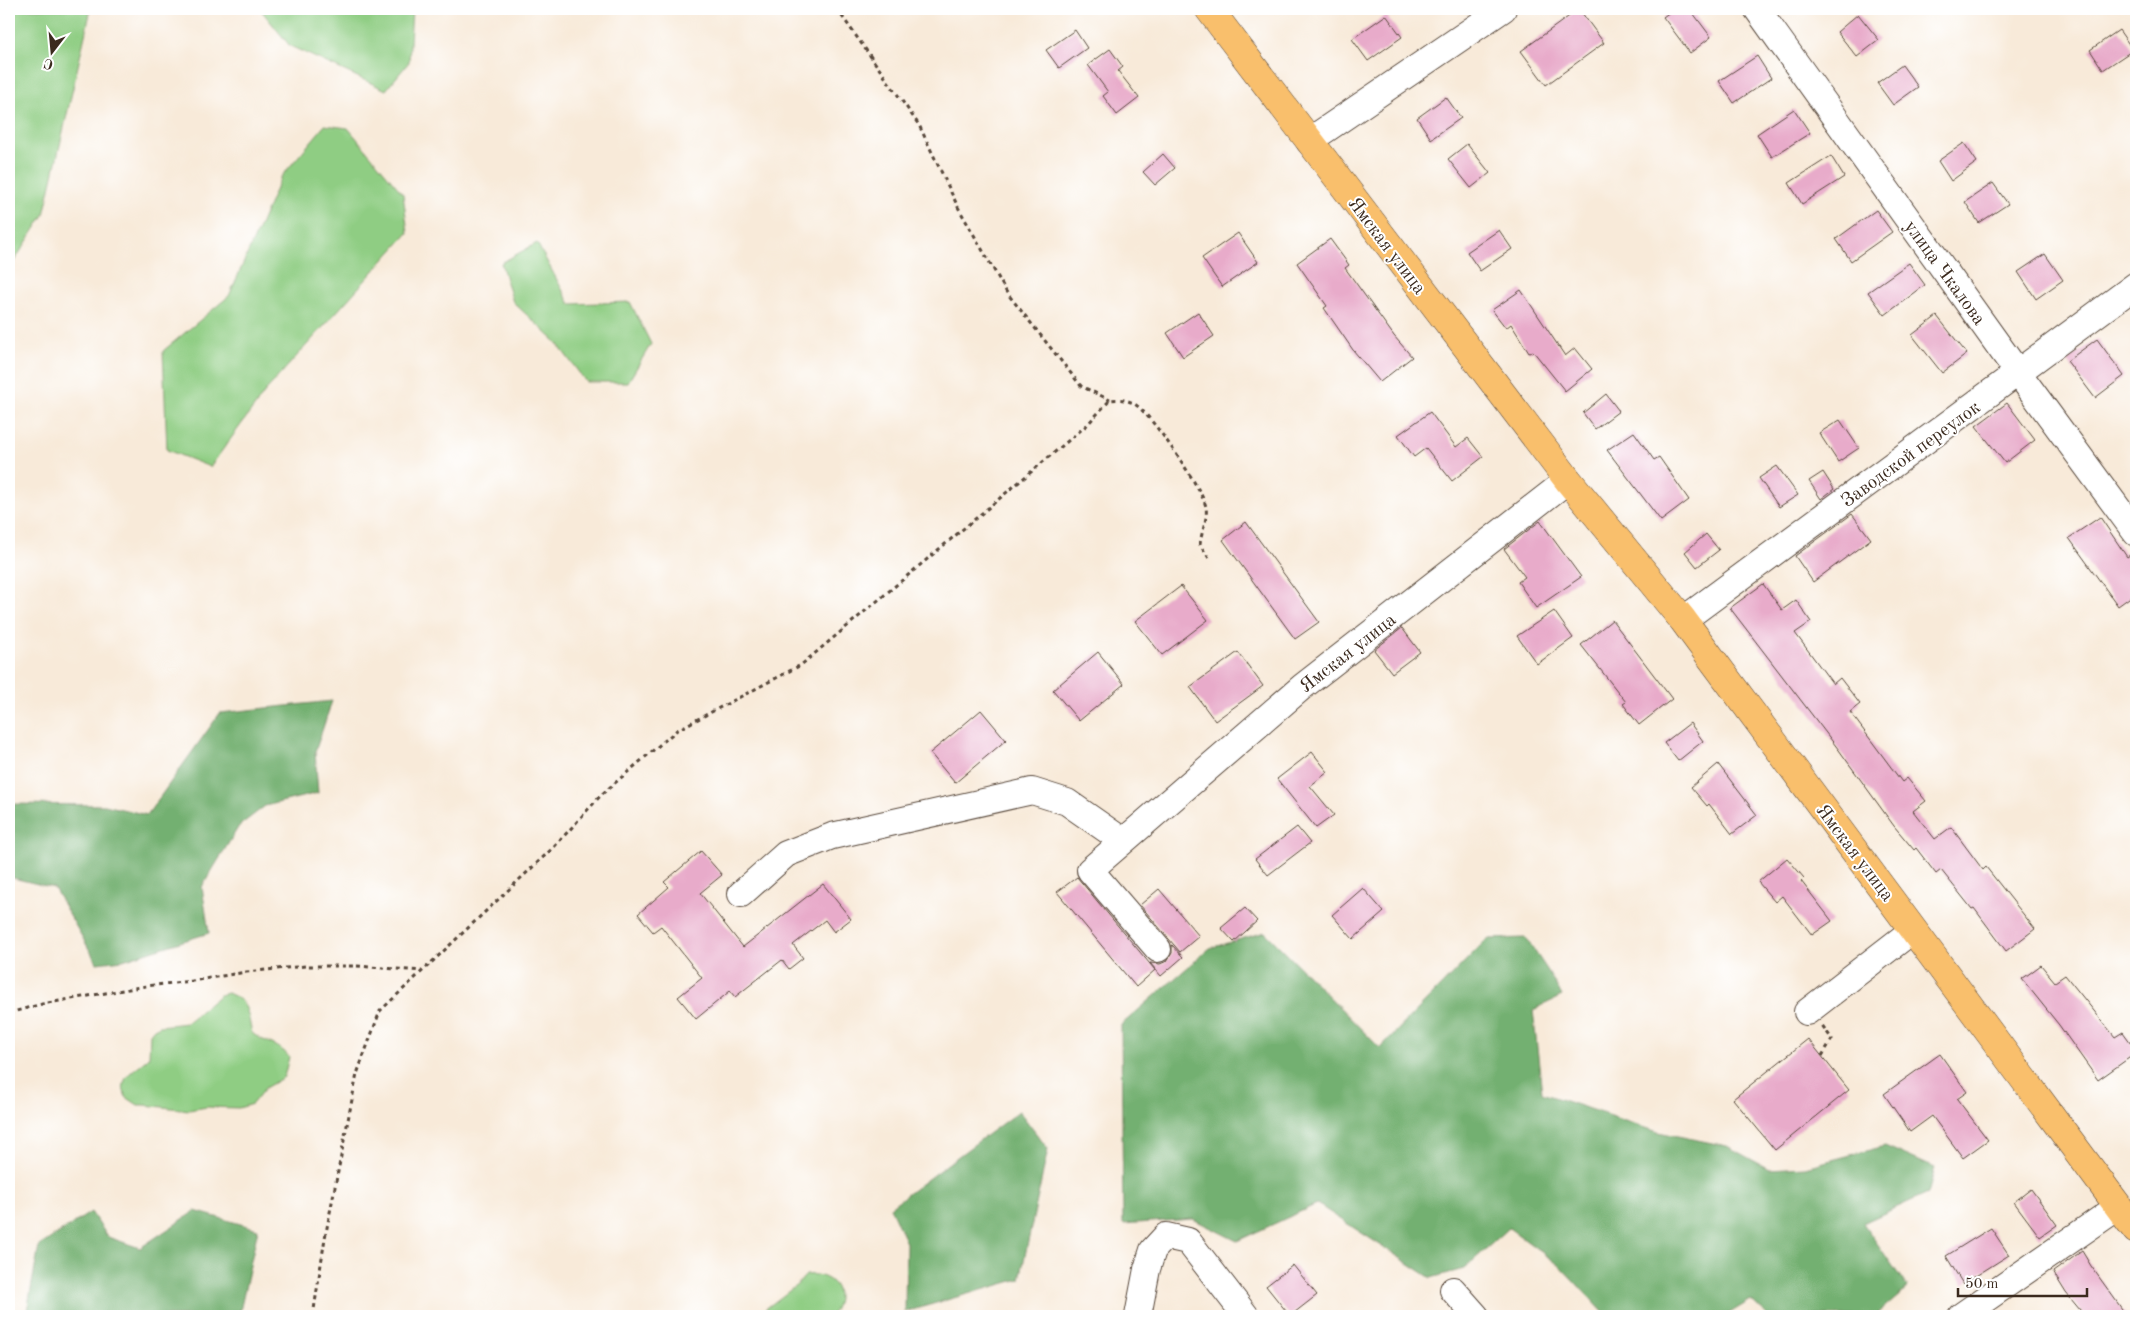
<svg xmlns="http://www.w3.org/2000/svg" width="2145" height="1325" font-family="'Old Standard TT',serif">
	<rect width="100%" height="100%" fill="#fff"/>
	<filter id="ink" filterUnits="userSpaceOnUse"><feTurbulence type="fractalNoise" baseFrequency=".02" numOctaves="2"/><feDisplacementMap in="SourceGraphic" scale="10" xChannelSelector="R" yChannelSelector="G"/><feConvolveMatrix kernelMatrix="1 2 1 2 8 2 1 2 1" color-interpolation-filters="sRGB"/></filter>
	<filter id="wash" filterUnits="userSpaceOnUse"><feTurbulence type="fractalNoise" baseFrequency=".0096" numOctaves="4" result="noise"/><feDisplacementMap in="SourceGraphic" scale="20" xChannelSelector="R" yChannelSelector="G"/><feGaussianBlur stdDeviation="1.12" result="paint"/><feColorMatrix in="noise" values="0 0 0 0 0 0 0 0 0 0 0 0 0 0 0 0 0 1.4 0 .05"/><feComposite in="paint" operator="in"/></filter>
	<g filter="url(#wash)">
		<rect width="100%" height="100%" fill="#f8ead9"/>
		<!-- green -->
		<path fill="#8fcd83" stroke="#657c50" d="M9 9H91L44 215 9 269Z
			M262 9H412L409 62 386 90 290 46 261 10Z
			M325 125 348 128 403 194 408 233 268 388 210 467 167 450 163 351 229 296 281 177Z
			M537 243 570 304 630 302 651 344 628 382H586L556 342 513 302 501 263Z
			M227 993C249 1000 247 1013 252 1033 264 1043 279 1043 289 1057L284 1077 265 1088 252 1104 239 1108 207 1107 189 1110 145 1105H138L126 1097C116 1076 138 1069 149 1057L150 1034 154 1029 160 1026 186 1023 220 995Z
			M806 1275C821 1273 839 1280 838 1298 838 1304 834 1311 831 1316H756L797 1285Z"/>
		<!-- forest -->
		<path fill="#73b071" stroke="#576d48" d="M332 701 315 752 318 793 265 806 239 826 202 887 209 933 123 960 97 963 54 888 9 877V804L105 805 147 815 220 713Z
			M1265 932 1380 1048 1487 939 1526 938 1548 971 1562 996 1533 1010 1542 1093 1658 1132 1727 1146 1769 1169 1805 1167 1885 1146 1935 1168 1928 1193 1863 1223 1908 1288 1875 1316H1768L1751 1300 1725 1316H1607L1559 1265 1509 1228 1464 1269 1431 1278 1317 1204 1237 1241 1193 1219 1123 1224 1121 1025 1210 948Z
			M1019 1111 1048 1149 1020 1279 905 1312 906 1243 890 1207Z
			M195 1211 258 1229 239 1316H26L39 1246 91 1212 108 1237 140 1248Z"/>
		<g id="blocks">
			<!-- building -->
			<path fill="#e8abca" d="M1579 9 1604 43 1546 85 1521 51Z
				M1674 9H1690L1711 37 1690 53 1663 17Z
				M1858 14 1879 40 1857 57 1837 32Z
				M1386 15 1402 37 1368 61 1352 39Z
				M1075 30 1087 48 1059 68 1046 50Z
				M2119 30 2133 50 2103 70 2090 50Z
				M1110 49 1123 67 1118 71 1139 98 1117 115 1103 96 1108 92 1088 65Z
				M1757 56 1771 78 1734 103 1719 81Z
				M1902 65 1918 87 1893 105 1877 83Z
				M1446 97 1461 118 1431 139 1417 118Z
				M1794 109 1810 133 1772 157 1757 134Z
				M1964 143 1977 162 1951 181 1938 161Z
				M1467 144 1490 173 1471 188 1448 159Z
				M1163 154 1175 168 1155 185 1143 172Z
				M1831 156 1844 177 1802 204 1789 183Z
				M1993 183 2008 204 1979 223 1965 202Z
				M1876 210 1892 232 1851 261 1836 239Z
				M1499 230 1512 249 1480 271 1467 252Z
				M1238 233 1258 262 1222 287 1202 258Z
				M1330 239 1349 265 1345 268 1394 336 1412 357 1380 382 1353 350 1324 308 1327 306 1297 263Z
				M2045 254 2063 280 2036 299 2018 272Z
				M1909 263 1925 285 1885 315 1868 292Z
				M1521 290 1565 356 1575 348 1592 369 1565 391 1533 351 1529 353 1511 324 1506 328 1492 310Z
				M1198 312 1214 336 1183 357 1167 333Z
				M1937 316 1967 354 1942 373 1912 335Z
				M2097 339 2124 376 2095 398 2067 361Z
				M1606 394 1619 411 1595 429 1583 413Z
				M2007 403 2035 440 2005 463 1976 426Z
				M1430 412 1456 447 1468 438 1483 457 1452 481 1426 448 1414 457 1398 435Z
				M1840 420 1859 448 1838 462 1819 433Z
				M1634 432 1654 460 1659 457 1689 500 1661 521 1607 450Z
				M1777 466 1798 495 1779 507 1759 478Z
				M1823 472 1834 489 1821 499 1809 481Z
				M1852 514 1871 539 1813 582 1795 556Z
				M2100 517 2127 557 2130 555 2136 564V593L2118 606 2069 538Z
				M1540 521 1581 577 1536 608 1518 582 1525 577 1504 549Z
				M1246 522 1319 622 1295 639 1223 540Z
				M1706 534 1719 550 1697 567 1685 552Z
				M1763 584 1782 610 1796 600 1811 622 1795 633 1833 684 1840 678 1860 704 1850 712 1902 782 1907 778 1926 801 1913 811 1935 839 1951 827 1983 870 1986 867 2035 929 2006 951 1974 908 1972 909 1941 870 1936 874 1916 848 1914 850 1894 826 1839 750 1730 608Z
				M1181 586 1208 620 1162 655 1135 621Z
				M1554 611 1573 638 1537 664 1517 636Z
				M1612 620 1672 699 1639 725 1623 704 1626 702 1581 645Z
				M1402 628 1420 652 1392 673 1374 650Z
				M1098 652 1124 684 1079 721 1053 690Z
				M1238 652 1263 686 1215 721 1190 687Z
				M981 710 1006 740 955 783 930 753Z
				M1690 723 1703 741 1678 761 1664 743Z
				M1312 752 1328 772 1310 786 1334 815 1316 828 1277 779Z
				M1718 764 1757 815 1732 834 1709 804 1707 806 1691 787Z
				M1297 827 1310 843 1268 875 1255 859Z
				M701 851 722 875 700 893 743 947 823 884 851 919 834 932 825 920 793 945 803 958 789 969 782 960 735 997 730 991 696 1019 678 997 702 978 661 926 653 932 638 914 669 887 664 882Z
				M1787 858 1804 878 1801 881 1832 921 1812 935 1782 896 1775 902 1758 882Z
				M1077 877 1155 970 1136 987 1057 892Z
				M1363 888 1384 912 1353 939 1332 915Z
				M1159 889 1199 936 1180 952 1140 905Z
				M1245 908 1257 921 1234 942 1221 928Z
				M1172 945 1183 957 1161 976 1150 963 1160 964 1167 961 1172 953Z
				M2041 965 2055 982 2065 975 2115 1037 2123 1032 2136 1050V1053L2098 1080 2059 1025 2022 979Z
				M1808 1039 1849 1090 1775 1150 1733 1099Z
				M1940 1054 1967 1092 1957 1099 1988 1140 1963 1158 1932 1116 1910 1132 1884 1094Z
				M2031 1189 2057 1225 2040 1237 2014 1202Z
				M1991 1228 2009 1255 1963 1284 1946 1256Z
				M2082 1251 2091 1266 2127 1316H2085L2066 1293 2053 1272Z
				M1293 1265 1317 1295 1290 1316 1266 1286Z"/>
		</g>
	</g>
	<g filter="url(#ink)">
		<use href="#blocks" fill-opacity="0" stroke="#57473a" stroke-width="1"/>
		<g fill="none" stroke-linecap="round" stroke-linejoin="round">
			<defs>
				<path id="minor" d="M1757 9 2019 374 2136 533
					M1309 141 1503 9
					M1683 620 2136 285
					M741 894 786 854 832 836 1032 791 1067 802 1123 841
					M1158 949 1090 870 1302 687 1568 480
					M1807 1012 1913 930
					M1453 1290 1476 1316
					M1138 1316 1147 1269 1153 1250 1166 1236 1188 1241 1246 1316
					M1961 1316 2118 1207"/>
				<path id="highway" d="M1209 9 1568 480 1683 620 2136 1230"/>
			</defs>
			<!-- minor casing -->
			<use href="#minor" stroke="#57473a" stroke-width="28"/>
			<!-- highway casing -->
			<use href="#highway" stroke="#57473a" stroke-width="29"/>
			<!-- path -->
			<path stroke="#57473a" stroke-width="3" stroke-dasharray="4 4" stroke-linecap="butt" d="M837 9 919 125 958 207 1007 293 1081 386 1110 400
				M9 1013 42 1004 146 986 192 981 246 972 306 966H357L422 971
				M1822 1056 1832 1039 1822 1025
				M313 1316 325 1238 357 1074 380 1011 555 846 602 794 677 730 801 665 1087 425 1110 400C1119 399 1128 399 1136 405 1152 416 1202 488 1206 507 1208 520 1201 532 1200 545L1211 561"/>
			<!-- minor -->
			<use href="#minor" stroke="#fff" stroke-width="26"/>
			<!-- highway -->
			<use href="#highway" stroke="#f9bf6c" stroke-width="28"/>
		</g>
	</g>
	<g text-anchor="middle" stroke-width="4" stroke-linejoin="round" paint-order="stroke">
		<!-- street labels -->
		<g font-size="19" fill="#3b2a1e" stroke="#fff">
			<text transform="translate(1388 245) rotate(53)" y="7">Ямская улица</text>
			<text transform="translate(1946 272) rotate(54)" y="7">улица Чкалова</text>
			<text transform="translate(1910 453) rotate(-36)" y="7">Заводской переулок</text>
			<text transform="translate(1347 652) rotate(-38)" y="7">Ямская улица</text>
			<text transform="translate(1856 852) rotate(53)" y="7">Ямская улица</text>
		</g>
	</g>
	<!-- margin -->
	<rect width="2145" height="1325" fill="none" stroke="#fff" stroke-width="30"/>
	<!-- north arrow -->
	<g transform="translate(52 52) rotate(196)" stroke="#ffffff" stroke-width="4" paint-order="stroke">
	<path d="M0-4L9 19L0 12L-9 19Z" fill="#3b2a1e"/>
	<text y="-8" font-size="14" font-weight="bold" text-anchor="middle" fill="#3b2a1e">С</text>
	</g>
	<!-- scale -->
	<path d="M1958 1288v8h129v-8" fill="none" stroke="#3b2a1e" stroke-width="2.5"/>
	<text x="1965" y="1288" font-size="15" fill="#3b2a1e" stroke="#ffffff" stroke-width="4" paint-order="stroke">50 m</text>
</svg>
